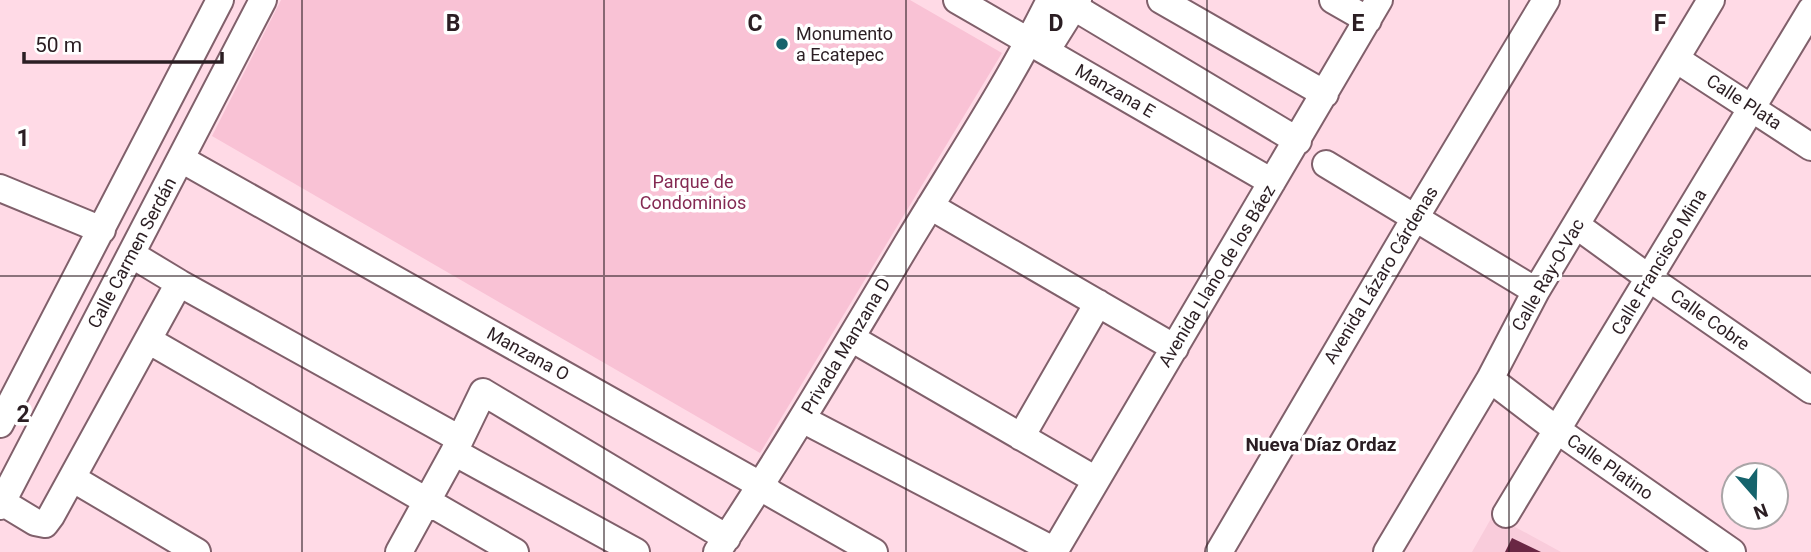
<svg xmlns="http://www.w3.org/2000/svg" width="1811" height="552" font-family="Roboto,sans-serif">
	<rect width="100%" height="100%" fill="#ffdae6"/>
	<!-- built -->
	<path fill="#f9ccdb" d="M1493 515 1561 552H1472Z"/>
	<!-- green -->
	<path fill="#f9c2d5" d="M281 0H910L1002 53 760 453 212 136Z"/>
	<!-- building -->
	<path fill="#6a2744" d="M1512 538 1541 552H1505Z"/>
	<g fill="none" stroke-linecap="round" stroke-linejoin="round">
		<defs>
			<path id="street" d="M957 0 1272 182
				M1161 0 1325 94
				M1333 0 1368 20
				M1074 7 1298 141
				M1046 51 1078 0
				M1676 59 1811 147
				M181 159 762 486 772 494 874 552
				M1326 164 1536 291
				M0 188 102 230
				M930 206 1175 348
				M1576 225 1649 278 1811 390
				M179 283 460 439
				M851 338 1096 480
				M148 340 515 552
				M1490 379 1557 430 1732 552
				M802 419 1055 551
				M0 424 220 0
				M1021 437 1098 303
				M72 478 197 552
				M2 502 35 522 45 524 51 516 179 283 131 254
				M0 506 263 0
				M1506 514 1811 10
				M399 552 454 452
				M636 552 454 452 483 392 727 538
				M717 552C785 450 847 344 910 239 958 160 1009 83 1050 0
				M1054 552 1379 0
				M1219 552 1415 218 1546 0
				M1387 552 1490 379 1536 291 1711 0"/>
		</defs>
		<!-- street casing -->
		<use href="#street" stroke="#80606b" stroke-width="30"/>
		<!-- street -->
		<use href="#street" stroke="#fff" stroke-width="26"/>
	</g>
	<!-- grid -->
	<path fill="none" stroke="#2b1e23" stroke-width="2" stroke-opacity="0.55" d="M302 0V552M604 0V552M906 0V552M1207 0V552M1509 0V552M0 276H1811"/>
	<!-- markers -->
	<circle fill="#15636c" stroke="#fff" stroke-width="2.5" cx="782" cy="44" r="7"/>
	<g text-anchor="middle" stroke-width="7" stroke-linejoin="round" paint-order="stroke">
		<!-- poi labels -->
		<g font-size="18" fill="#2b1e23" stroke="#fff" text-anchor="start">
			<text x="796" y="40">Monumento<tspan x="796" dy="21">a Ecatepec</tspan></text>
		</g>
		<!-- street labels -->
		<g font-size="18" fill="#2b1e23" stroke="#fff">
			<text transform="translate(1115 91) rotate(30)" y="6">Manzana E</text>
			<text transform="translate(1744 102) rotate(33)" y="6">Calle Plata</text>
			<text transform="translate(132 253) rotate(-62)" y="6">Calle Carmen Serdán</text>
			<text transform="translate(1659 262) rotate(-59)" y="6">Calle Francisco Mina</text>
			<text transform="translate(1381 275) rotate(-59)" y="6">Avenida Lázaro Cárdenas</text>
			<text transform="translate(1548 275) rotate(-60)" y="6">Calle Ray-O-Vac</text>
			<text transform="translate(1217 276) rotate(-59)" y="6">Avenida Llano de los Báez</text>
			<text transform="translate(1710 320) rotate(35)" y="6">Calle Cobre</text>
			<text transform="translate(846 346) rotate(-59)" y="6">Privada Manzana D</text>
			<text transform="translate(528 354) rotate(29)" y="6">Manzana O</text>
			<text transform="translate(1610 467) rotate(35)" y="6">Calle Platino</text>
		</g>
		<!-- park labels -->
		<g font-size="18" fill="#852a53" stroke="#fff">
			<text x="693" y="188">Parque de<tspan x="693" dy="21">Condominios</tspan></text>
		</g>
		<!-- neighbourhood labels -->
		<g font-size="19" font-weight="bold" fill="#2b1e23" stroke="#fff">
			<text x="1321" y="451">Nueva Díaz Ordaz</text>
		</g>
	</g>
	<g font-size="23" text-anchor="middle" font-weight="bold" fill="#2b1e23" stroke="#fff" stroke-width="7" stroke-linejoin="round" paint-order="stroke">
		<text x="453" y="31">B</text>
		<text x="755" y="31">C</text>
		<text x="1056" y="31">D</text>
		<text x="1358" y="31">E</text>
		<text x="1660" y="31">F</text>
		<text x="23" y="146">1</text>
		<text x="23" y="422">2</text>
	</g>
	<!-- north arrow -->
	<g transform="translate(1755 496) rotate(160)"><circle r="33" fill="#ffffff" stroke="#aaa5a7" stroke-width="2"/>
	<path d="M0-5L12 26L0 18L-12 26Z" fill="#15636c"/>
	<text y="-10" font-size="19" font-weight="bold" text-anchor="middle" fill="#2b1e23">N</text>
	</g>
	<!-- scale -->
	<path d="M24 52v10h198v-10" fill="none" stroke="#2b1e23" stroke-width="3.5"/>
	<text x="35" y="52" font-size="21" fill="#2b1e23" stroke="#ffffff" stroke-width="5" paint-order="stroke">50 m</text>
</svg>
